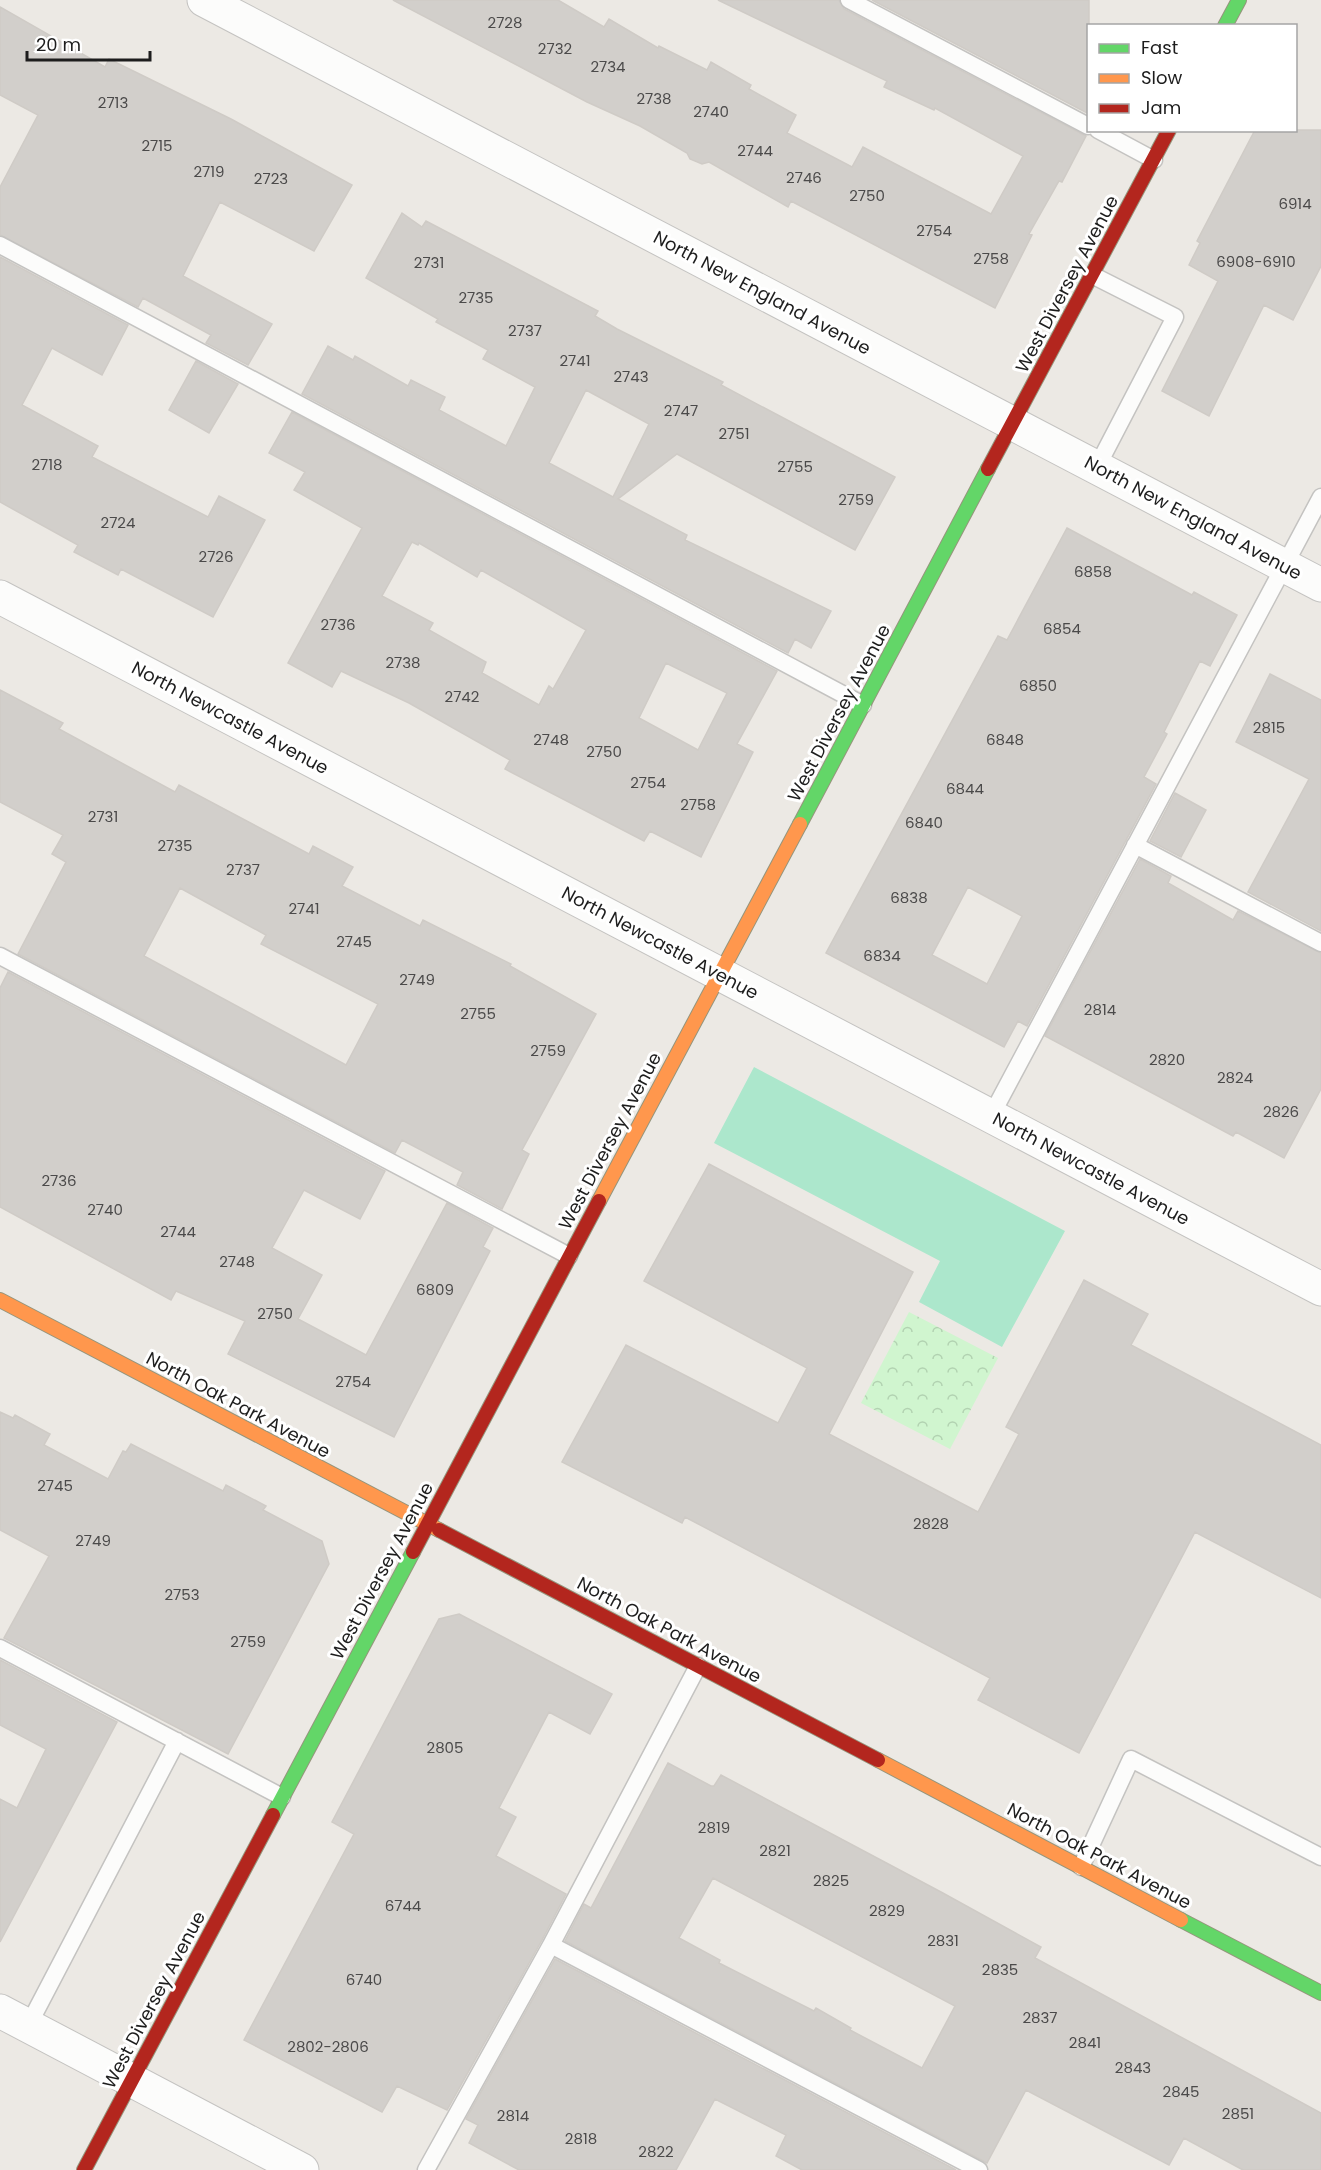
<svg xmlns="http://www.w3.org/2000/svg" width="1321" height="2170" font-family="Poppins,sans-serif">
	<defs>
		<pattern id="park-crowns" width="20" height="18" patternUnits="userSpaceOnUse" patternTransform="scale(1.5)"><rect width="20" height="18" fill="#d0f5cf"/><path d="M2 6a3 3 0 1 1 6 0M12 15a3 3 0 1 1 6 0" fill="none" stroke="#b2d2b1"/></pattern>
	</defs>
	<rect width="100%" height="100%" fill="#ece9e4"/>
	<!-- park -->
	<path fill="url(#park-crowns)" d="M909 1312 998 1358 950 1449 861 1403Z"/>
	<!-- pitch -->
	<path fill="#ace7cc" d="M754 1067 1065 1231 1002 1347 919 1302 940 1261 714 1143Z"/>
	<!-- building -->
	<path fill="#d2cfcb" stroke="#cfcbc6" stroke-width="1.5" fill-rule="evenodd" d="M393 0H558L604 27 609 19 658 48 659 46 707 70 711 62 751 85 749 89 796 115 787 133 852 167 863 147 991 214 1023 156 935 108 934 110 884 87 887 81 718 0H839L844 9 1086 136 1062 182 1059 181 1029 234 1032 235 995 308 791 201 788 207 709 162 702 164 690 159 687 153 640 126 587 102Z
		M872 0H1089V114Z
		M0 7 105 67 109 59 231 119 352 185 314 251 220 202 183 276 272 324 248 365 206 343 211 335 143 298 138 307 0 235V187L38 115 0 95Z
		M1255 130H1321V266L1293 320 1264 305 1209 416 1162 391 1218 281 1189 265 1200 243 1197 241Z
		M402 213 422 227 426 221 598 311 595 316 617 329 723 382 721 385 895 477 855 550 677 454 618 499 687 535 685 540 831 611 811 648 795 639 788 653 302 394 328 346 353 360 355 356 408 386 411 380 445 397 439 410 506 446 535 387 483 359 488 350 436 322 438 319 366 278ZM586 390 649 424 613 497 549 463Z
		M0 257 128 325 102 375 52 348 22 405 98 446 92 457 208 517 219 496 265 520 213 617 121 569 118 575 74 552 78 545 0 502Z
		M196 361 238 384 209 433 169 410Z
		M292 412 777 671 737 744 753 752 701 857 650 831 644 841 505 769 510 760 409 703 341 671 332 687 288 663 362 528 294 490 305 472 269 453ZM412 542 418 545 419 543 477 577 481 570 586 630 553 689 549 686 539 705 482 673 486 662 429 630 433 623 382 596ZM666 663 727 693 698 750 639 718Z
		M1067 528 1192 595 1194 592 1237 615 1210 666 1200 661 1164 732 1167 734 1144 777 1156 784 1027 1026 1018 1021 1004 1047 826 953 998 636 1007 640ZM968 887 1022 916 987 984 932 955Z
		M1270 674 1321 700V931L1248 892 1309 779 1236 742Z
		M0 690 63 723 59 729 175 792 179 785 309 854 313 846 353 867 342 886 420 926 423 920 511 964 510 966 596 1014 522 1150 529 1154 502 1209 457 1185 463 1172 402 1140 395 1153 18 954 66 862 52 854 63 835 0 802ZM180 888 266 935 261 944 378 1004 346 1065 144 956Z
		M1175 793 1206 810 1181 857 1150 841Z
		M1140 859 1171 876 1168 883 1233 920 1238 911 1321 953V1089L1284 1158 1236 1132 1233 1136 1045 1036Z
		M8 972 385 1171 360 1219 304 1190 272 1248 322 1275 298 1319 366 1355 447 1203 493 1228 483 1247 490 1251 394 1437 228 1354 245 1321 176 1291 171 1300 0 1207V988Z
		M709 1164 913 1272 829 1434 978 1512 1019 1434 1006 1427 1084 1280 1148 1314 1131 1345 1321 1445V1598L1195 1532 1079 1753 978 1700 990 1678 685 1517 682 1523 562 1462 626 1345 778 1423 807 1368 644 1281Z
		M0 1412 13 1418 15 1415 50 1434 44 1445 108 1479 123 1451 126 1452 131 1444 223 1491 226 1485 266 1506 263 1510 322 1541 329 1564 228 1754 4 1638 49 1556 0 1530Z
		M459 1614 612 1694 590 1734 549 1712 499 1808 516 1817 496 1856 566 1894 542 1940 447 2110 397 2086 382 2112 244 2040 354 1834 332 1822 439 1619Z
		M0 1660 117 1722 0 1942V1799L17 1808 46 1749 0 1725Z
		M668 1763 711 1786H714L721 1775 941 1892 1041 1947 1035 1958 1321 2113V2170H1243L1184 2138 1169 2165 1026 2090 987 2163 565 1941 584 1904 591 1908ZM713 1878 955 2006 922 2068 850 2030 851 2028 816 2008 814 2011 719 1963 720 1960 679 1938Z
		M555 1959 956 2170H802L776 2156 786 2135 715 2099 676 2170H519L469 2143 478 2125 466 2119Z"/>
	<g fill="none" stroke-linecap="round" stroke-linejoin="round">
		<defs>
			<path id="lane" d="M849 0 1088 126
				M1098 130 1154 160
				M0 245 863 705
				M1092 275 1175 317 1097 467
				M1135 845 1321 943
				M0 956 569 1256
				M991 1116 1321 497
				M0 1648 282 1797
				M1081 1867 1131 1759 1321 1857
				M551 1945 979 2170
				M28 2026 177 1741
				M426 2170 551 1945 698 1666"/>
			<path id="street" d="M204 0 1321 585
				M0 597 1321 1289
				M0 2011 302 2170"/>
			<path id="fast" d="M1225 26 1239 0
				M800 824 988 469
				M273 1815 413 1552
				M1181 1920 1321 1993"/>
			<path id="slow" d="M599 1201 800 824
				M0 1300 439 1530
				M878 1760 1181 1920"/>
			<path id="jam" d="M988 469 1169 130
				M439 1530 878 1760
				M413 1552 599 1201
				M84 2170 273 1815"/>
		</defs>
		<!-- lane casing -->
		<use href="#lane" stroke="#c4c3c1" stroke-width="19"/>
		<!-- street casing -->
		<use href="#street" stroke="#c4c3c1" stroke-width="35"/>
		<!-- fast casing -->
		<use href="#fast" stroke="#95957c" stroke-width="16"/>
		<!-- slow casing -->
		<use href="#slow" stroke="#95957c" stroke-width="16"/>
		<!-- jam casing -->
		<use href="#jam" stroke="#95957c" stroke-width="16"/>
		<!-- lane -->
		<use href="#lane" stroke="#fcfcfb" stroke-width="16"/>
		<!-- street -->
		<use href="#street" stroke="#fcfcfb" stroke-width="33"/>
		<!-- fast -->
		<use href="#fast" stroke="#63d668" stroke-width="14"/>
		<!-- slow -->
		<use href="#slow" stroke="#ff974d" stroke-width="14"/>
		<!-- jam -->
		<use href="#jam" stroke="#b3261e" stroke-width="14"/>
	</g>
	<g text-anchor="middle" stroke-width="6" stroke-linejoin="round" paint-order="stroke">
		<!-- number labels -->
		<g font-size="15" fill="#4b4a4a">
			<text x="505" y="28">2728</text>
			<text x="555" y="54">2732</text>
			<text x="608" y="72">2734</text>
			<text x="654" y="104">2738</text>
			<text x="113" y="108">2713</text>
			<text x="711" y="117">2740</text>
			<text x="157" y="151">2715</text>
			<text x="755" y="156">2744</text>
			<text x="209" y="177">2719</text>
			<text x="804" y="183">2746</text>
			<text x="271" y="184">2723</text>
			<text x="867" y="201">2750</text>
			<text x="1295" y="209">6914</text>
			<text x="934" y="236">2754</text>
			<text x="991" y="264">2758</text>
			<text x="1256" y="267">6908-6910</text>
			<text x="429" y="268">2731</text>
			<text x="476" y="303">2735</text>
			<text x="525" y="336">2737</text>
			<text x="575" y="366">2741</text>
			<text x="631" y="382">2743</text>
			<text x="681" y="416">2747</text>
			<text x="734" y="439">2751</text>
			<text x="47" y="470">2718</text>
			<text x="795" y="472">2755</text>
			<text x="856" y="505">2759</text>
			<text x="118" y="528">2724</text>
			<text x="216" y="562">2726</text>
			<text x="1093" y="577">6858</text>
			<text x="338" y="630">2736</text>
			<text x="1062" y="634">6854</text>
			<text x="403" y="668">2738</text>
			<text x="1038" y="691">6850</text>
			<text x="462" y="702">2742</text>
			<text x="1269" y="733">2815</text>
			<text x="551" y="745">2748</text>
			<text x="1005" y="745">6848</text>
			<text x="604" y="757">2750</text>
			<text x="648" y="788">2754</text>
			<text x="965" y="794">6844</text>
			<text x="698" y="810">2758</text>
			<text x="103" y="822">2731</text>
			<text x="924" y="828">6840</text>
			<text x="175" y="851">2735</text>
			<text x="243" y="875">2737</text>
			<text x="909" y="903">6838</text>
			<text x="304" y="914">2741</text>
			<text x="354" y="947">2745</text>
			<text x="882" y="961">6834</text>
			<text x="417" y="985">2749</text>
			<text x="1100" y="1015">2814</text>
			<text x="478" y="1019">2755</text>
			<text x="548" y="1056">2759</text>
			<text x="1167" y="1065">2820</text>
			<text x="1235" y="1083">2824</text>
			<text x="1281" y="1117">2826</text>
			<text x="59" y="1186">2736</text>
			<text x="105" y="1215">2740</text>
			<text x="178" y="1237">2744</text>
			<text x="237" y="1267">2748</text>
			<text x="435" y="1295">6809</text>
			<text x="275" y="1319">2750</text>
			<text x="353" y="1387">2754</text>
			<text x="55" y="1491">2745</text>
			<text x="931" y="1529">2828</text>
			<text x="93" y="1546">2749</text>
			<text x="182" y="1600">2753</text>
			<text x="248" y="1647">2759</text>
			<text x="445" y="1753">2805</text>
			<text x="714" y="1833">2819</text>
			<text x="775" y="1856">2821</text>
			<text x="831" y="1886">2825</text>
			<text x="403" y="1911">6744</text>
			<text x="887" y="1916">2829</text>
			<text x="943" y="1946">2831</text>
			<text x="1000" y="1975">2835</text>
			<text x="364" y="1985">6740</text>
			<text x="1040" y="2023">2837</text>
			<text x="1085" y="2048">2841</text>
			<text x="328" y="2052">2802-2806</text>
			<text x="1133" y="2073">2843</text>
			<text x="1181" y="2097">2845</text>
			<text x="1238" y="2119">2851</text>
			<text x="513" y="2121">2814</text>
			<text x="581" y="2144">2818</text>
			<text x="656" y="2157">2822</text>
		</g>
		<!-- street labels -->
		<g font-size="18" fill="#1d1d1d" stroke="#fff">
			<text transform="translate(1067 284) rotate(-62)" y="6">West Diversey Avenue</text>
			<text transform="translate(762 293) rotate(28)" y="6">North New England Avenue</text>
			<text transform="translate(1193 518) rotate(28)" y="6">North New England Avenue</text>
			<text transform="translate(839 713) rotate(-62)" y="6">West Diversey Avenue</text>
			<text transform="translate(230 718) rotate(28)" y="6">North Newcastle Avenue</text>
			<text transform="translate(660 943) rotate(28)" y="6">North Newcastle Avenue</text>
			<text transform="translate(610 1141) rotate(-62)" y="6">West Diversey Avenue</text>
			<text transform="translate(1091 1169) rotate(28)" y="6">North Newcastle Avenue</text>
			<text transform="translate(238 1405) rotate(28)" y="6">North Oak Park Avenue</text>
			<text transform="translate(382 1571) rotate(-62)" y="6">West Diversey Avenue</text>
			<text transform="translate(669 1630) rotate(28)" y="6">North Oak Park Avenue</text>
			<text transform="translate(1099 1856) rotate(28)" y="6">North Oak Park Avenue</text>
			<text transform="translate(154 2000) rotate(-62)" y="6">West Diversey Avenue</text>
		</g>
	</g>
	<!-- legend -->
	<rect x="1087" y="24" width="210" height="108" fill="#ffffff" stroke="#a5a5a5" stroke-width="1.5"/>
	<rect x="1099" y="44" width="30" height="9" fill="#63d668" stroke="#a5a5a5" stroke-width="1.5"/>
	<text x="1141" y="54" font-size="18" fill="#1d1d1d">Fast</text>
	<rect x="1099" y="74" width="30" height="9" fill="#ff974d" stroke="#a5a5a5" stroke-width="1.5"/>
	<text x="1141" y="84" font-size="18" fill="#1d1d1d">Slow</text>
	<rect x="1099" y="104" width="30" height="9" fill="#b3261e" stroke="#a5a5a5" stroke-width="1.5"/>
	<text x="1141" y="114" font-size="18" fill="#1d1d1d">Jam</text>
	<!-- scale -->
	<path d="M27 51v9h123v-9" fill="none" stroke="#1d1d1d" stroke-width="3"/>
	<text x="36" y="51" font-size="18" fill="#1d1d1d" stroke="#ffffff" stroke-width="4.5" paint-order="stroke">20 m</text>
</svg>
